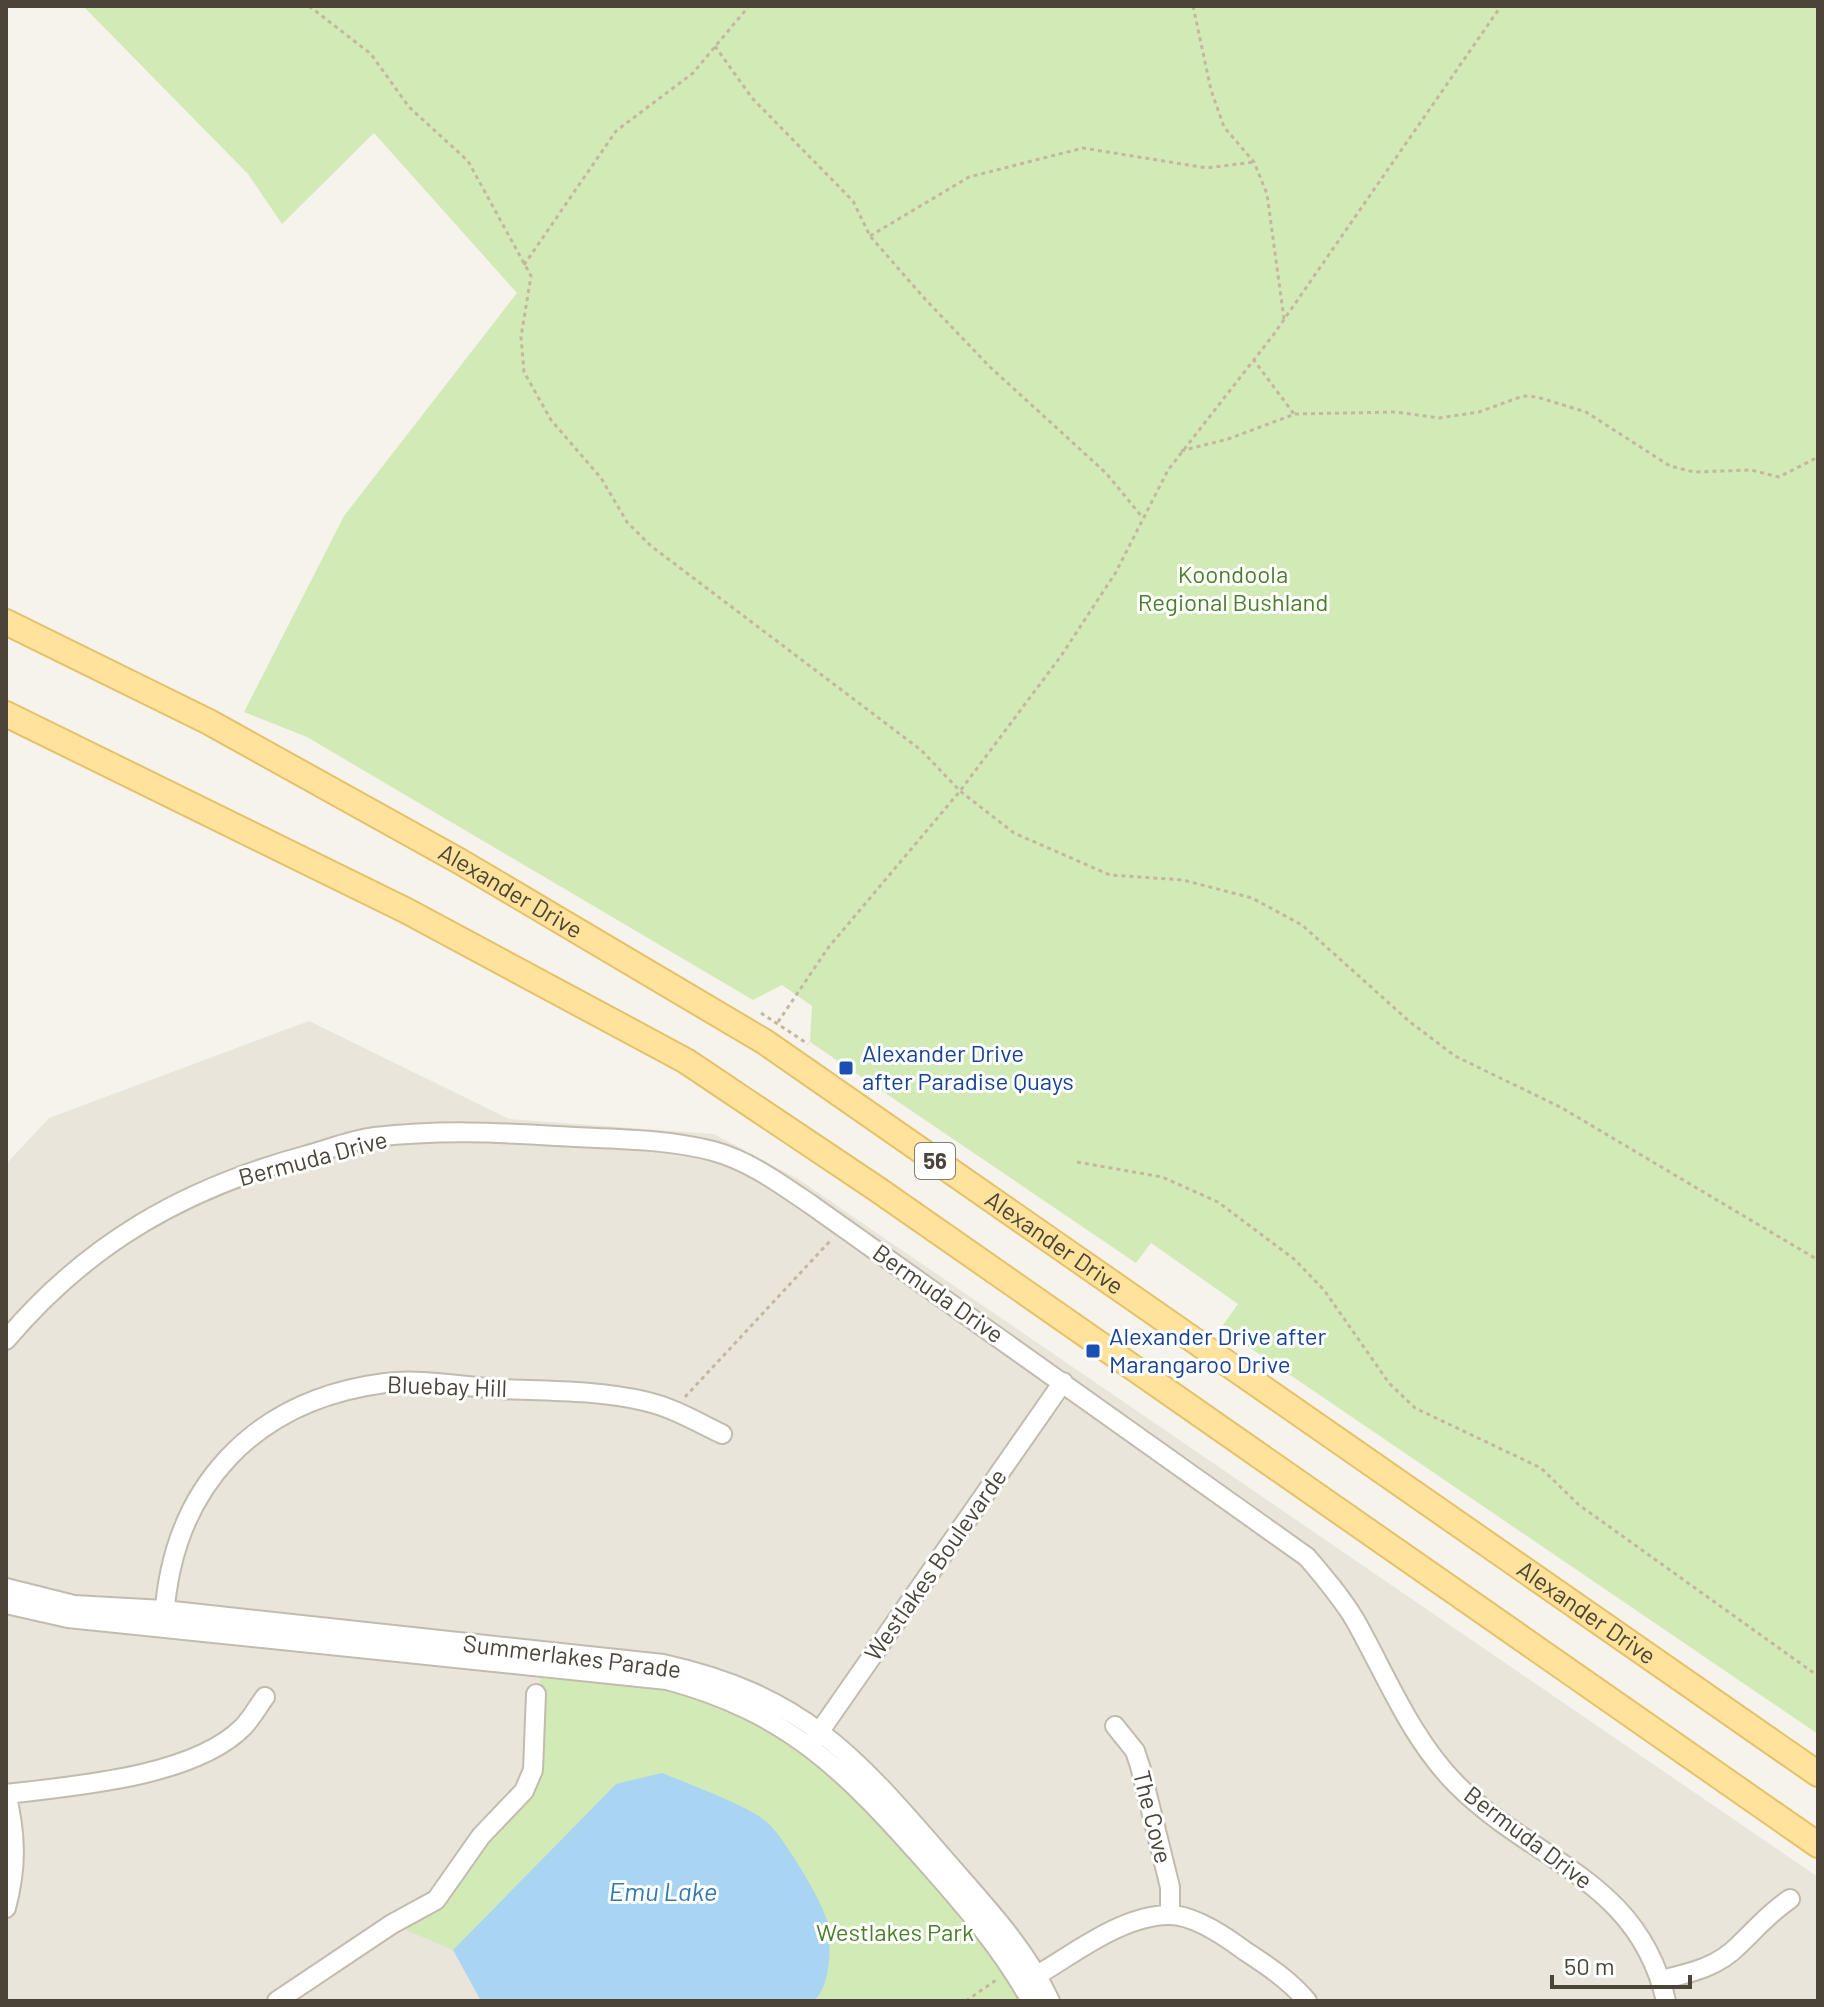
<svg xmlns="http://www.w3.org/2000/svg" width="1824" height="2007" font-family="Barlow,sans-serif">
	<rect width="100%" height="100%" fill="#f6f3ec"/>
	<!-- residential -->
	<path fill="#eae5da" d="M309 1021 509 1119 714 1134 798 1179 1818 1877V2001H6V1164L49 1118Z"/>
	<!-- green -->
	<path fill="#d2eab5" d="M83 6H1818V1734L1221 1328 1238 1304 1151 1243 1136 1263 810 1042 812 1006 782 985 753 1000 307 737 244 712 344 516 517 293 374 133 282 224 248 174Z
		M542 1667 667 1680 778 1726 917 1853 1031 2001H815L819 1998 616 1784 453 1950 392 1924 436 1900 524 1791Z"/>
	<!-- water -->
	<path fill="#a9d4f2" d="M662 1773C688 1784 750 1806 768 1823 784 1838 824 1903 828 1924 831 1945 831 1986 814 2001H481L453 1950 616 1784Z"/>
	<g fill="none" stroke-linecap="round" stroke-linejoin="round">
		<defs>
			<path id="minor" d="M6 1340C87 1244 183 1189 304 1156 327 1150 351 1140 375 1137 436 1130 495 1132 556 1136 607 1139 663 1138 713 1151 750 1161 782 1185 813 1206L1307 1557C1324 1577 1341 1597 1355 1620 1386 1675 1411 1739 1457 1785 1535 1863 1638 1879 1666 2001
				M6 1588 74 1605 164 1610 663 1664C809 1696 860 1762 953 1869 989 1910 1027 1951 1050 2001
				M6 1604 68 1618 667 1680C789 1713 844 1770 925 1861 965 1906 1002 1949 1031 2001
				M164 1621C171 1487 254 1400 385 1383 421 1378 463 1387 500 1389 547 1391 597 1390 644 1401 672 1407 697 1422 722 1434
				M1115 1726 1135 1751 1140 1766 1170 1887V1914
				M813 1741 1063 1382
				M6 1793C16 1834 17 1867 6 1908
				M6 1794C73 1786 194 1777 243 1727 252 1718 258 1706 265 1697
				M1029 1980C1070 1957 1119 1916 1168 1915 1193 1914 1225 1936 1245 1951 1268 1966 1289 1980 1307 2001
				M1661 1980C1690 1973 1718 1967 1739 1945 1757 1928 1769 1913 1790 1899
				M277 2001 392 1924 436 1900 481 1836 524 1791 533 1770 536 1694"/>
			<g id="major">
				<path id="s1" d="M6 622 209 722 461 862 765 1042 1818 1774"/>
				<path d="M6 714 407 911 686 1061 877 1189 1818 1845"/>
			</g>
		</defs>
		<!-- minor casing -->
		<use href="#minor" stroke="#c2bbae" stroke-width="22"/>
		<!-- major casing -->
		<use href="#major" stroke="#e6c16a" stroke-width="28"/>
		<!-- path -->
		<path stroke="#c4b79f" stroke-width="3" stroke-dasharray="4 4" stroke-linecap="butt" d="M309 6 371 54 409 107 468 161 531 276 521 337 524 372 551 420 601 478 627 522 651 546 921 750 960 791 1014 833 1110 875 1183 880 1252 898 1302 925 1410 1022 1455 1056 1562 1108 1818 1260
			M1193 6 1211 90 1224 127 1254 162 1267 194 1284 319
			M715 46 752 98 853 201 870 236 925 299 990 367 1106 473 1143 518
			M870 236 969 177 1083 148 1207 168 1254 162
			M524 265 616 131 693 73 749 6
			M1253 359 1294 414
			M1181 451 1228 439 1295 414 1396 412 1439 418 1479 412 1523 396 1537 397 1586 412 1670 466 1694 472 1751 470 1779 477 1818 457
			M761 1013 808 1044
			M778 1022 828 948 960 791 1061 656 1116 572 1168 470 1274 334 1501 6
			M1077 1162 1162 1177 1218 1202 1294 1259 1324 1290 1389 1383 1415 1408 1541 1468 1579 1505 1818 1676
			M685 1397 830 1241
			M966 2001 996 1980"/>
		<!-- minor -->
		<use href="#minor" stroke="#fff" stroke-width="18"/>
		<!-- major -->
		<use href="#major" stroke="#ffe39c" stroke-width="24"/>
	</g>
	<!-- markers -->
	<g fill="#1a4fb4" stroke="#fff" stroke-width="3">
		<rect x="838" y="1060" width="16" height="16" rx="4"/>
		<rect x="1085" y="1343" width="16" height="16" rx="4"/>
	</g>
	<g text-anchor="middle" stroke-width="6" stroke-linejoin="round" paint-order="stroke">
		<!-- shield labels -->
		<rect fill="#fff" stroke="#817c74" stroke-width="2" x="915" y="1143" width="40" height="36" rx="6"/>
		<g font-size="22" font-weight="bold" fill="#4b4439">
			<text x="935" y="1169">56</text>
		</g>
		<!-- park labels -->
		<g font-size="24" fill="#4a7f2a" stroke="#fff">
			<text x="1233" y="583">Koondoola<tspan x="1233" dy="28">Regional Bushland</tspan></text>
			<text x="895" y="1941">Westlakes Park</text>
		</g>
		<!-- street labels -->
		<g font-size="24" fill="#4b4439" stroke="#fff">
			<text dy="8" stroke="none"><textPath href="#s1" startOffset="572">Alexander Drive</textPath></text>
			<text transform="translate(313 1159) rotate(-15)" y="8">Bermuda Drive</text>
			<text dy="8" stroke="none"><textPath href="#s1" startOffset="1220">Alexander Drive</textPath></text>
			<text transform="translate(938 1294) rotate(35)" y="8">Bermuda Drive</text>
			<text transform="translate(447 1387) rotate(2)" y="8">Bluebay Hill</text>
			<text transform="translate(936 1565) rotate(-55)" y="8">Westlakes Boulevarde</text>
			<text dy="8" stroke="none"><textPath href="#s1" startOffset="1868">Alexander Drive</textPath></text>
			<text transform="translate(572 1657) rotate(7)" y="8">Summerlakes Parade</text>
			<text transform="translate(1152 1817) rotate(76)" y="8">The Cove</text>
			<text transform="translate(1528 1838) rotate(37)" y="8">Bermuda Drive</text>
		</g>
		<!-- transit labels -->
		<g font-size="24" fill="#164399" stroke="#fff" text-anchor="start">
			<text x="862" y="1062">Alexander Drive<tspan x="862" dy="28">after Paradise Quays</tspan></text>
			<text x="1109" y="1345">Alexander Drive after<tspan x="1109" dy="28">Marangaroo Drive</tspan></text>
		</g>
		<!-- water labels -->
		<g font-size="26" font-style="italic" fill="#2e7ab2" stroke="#fff">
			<text x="663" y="1901">Emu Lake</text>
		</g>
	</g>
	<!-- border -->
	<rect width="1824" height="2007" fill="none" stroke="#4b4439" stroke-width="16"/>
	<!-- scale -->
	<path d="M1552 1975v12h138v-12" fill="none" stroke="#4b4439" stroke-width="4"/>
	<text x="1564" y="1975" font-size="24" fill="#4b4439" stroke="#ffffff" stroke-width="6" paint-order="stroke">50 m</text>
</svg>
